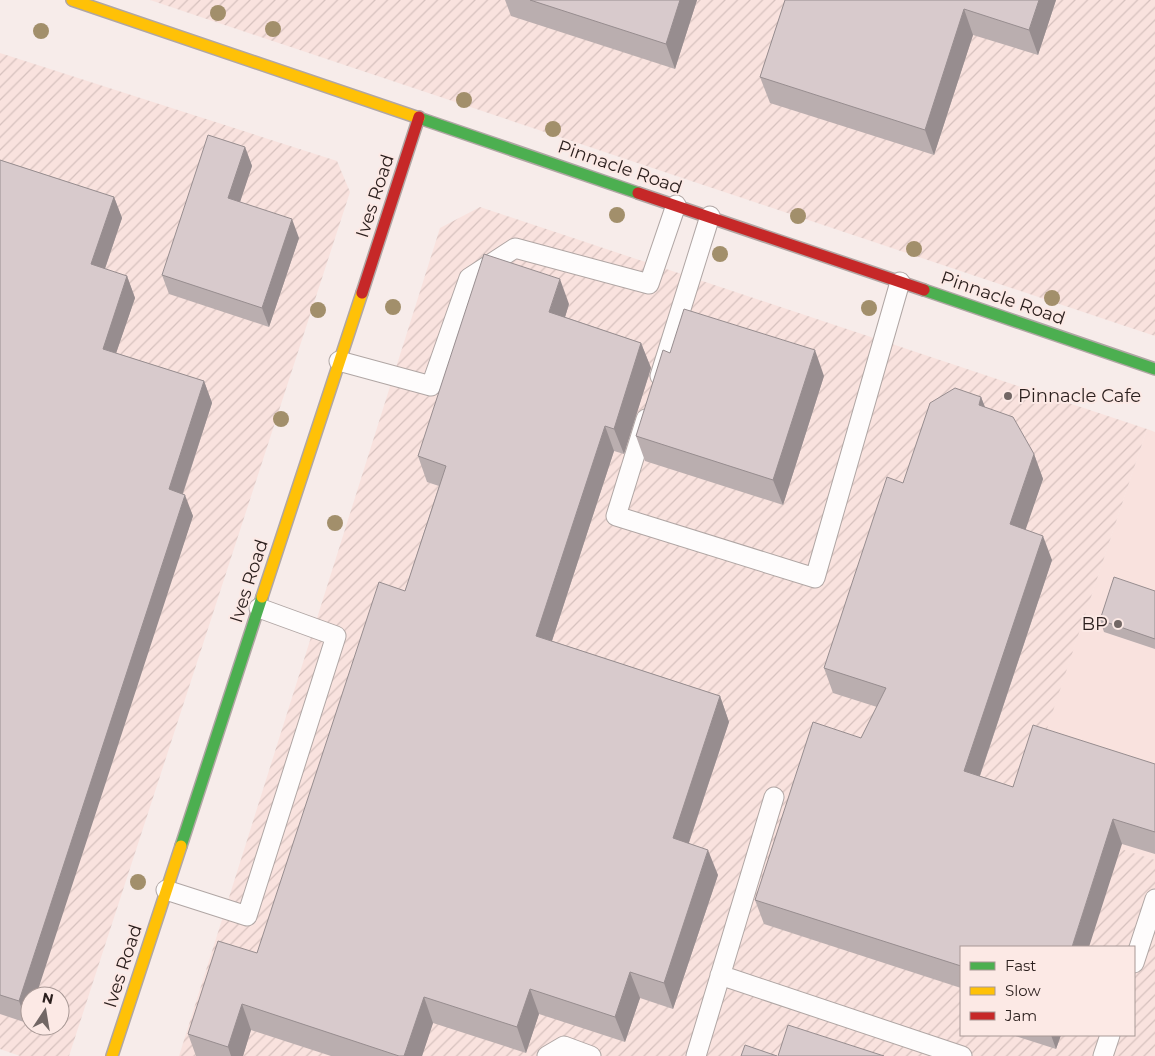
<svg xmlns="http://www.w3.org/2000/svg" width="1155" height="1056" font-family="Montserrat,sans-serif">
	<defs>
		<pattern id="industrial-furrows" width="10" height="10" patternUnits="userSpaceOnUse" patternTransform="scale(1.25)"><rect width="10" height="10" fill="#f9e2de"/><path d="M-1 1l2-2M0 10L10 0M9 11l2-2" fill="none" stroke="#d6c1be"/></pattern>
	</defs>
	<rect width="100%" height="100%" fill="#f7ecea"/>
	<!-- built -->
	<path fill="#f9e2de" d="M1147 429 1155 432V860L1017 817Z"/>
	<!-- industrial -->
	<path fill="url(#industrial-furrows)" fill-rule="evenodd" d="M150 0H1155V336Z
		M0 53 337 161 350 192 69 1056H20L0 1049ZM30 996H60V1026H30Z
		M480 207 1147 429 1018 816 1155 860V1056H179L440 228ZM961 947H1134V1035H961Z"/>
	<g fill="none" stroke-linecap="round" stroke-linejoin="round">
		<defs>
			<path id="lane" d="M339 361 431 386 469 278 515 248 649 284 676 205
				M660 376 710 216
				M646 419 616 516 815 578 900 282
				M166 890 247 916 336 636 259 608
				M1134 963 1155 899
				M720 975 962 1056
				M547 1056 564 1046 591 1056
				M696 1056 774 797
				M1103 1056 1110 1035"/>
			<path id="fast" d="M419 118 638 193
				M924 290 1155 369
				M181 846 262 597"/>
			<path id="slow" d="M72 0 419 118
				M262 597 362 293
				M112 1056 181 846"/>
			<path id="jam" d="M638 193 924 290
				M362 293 419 117"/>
		</defs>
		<!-- lane casing -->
		<use href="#lane" stroke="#b0a6a4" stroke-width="21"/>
		<!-- fast casing -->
		<use href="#fast" stroke="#b0a6a4" stroke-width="14"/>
		<!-- slow casing -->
		<use href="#slow" stroke="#b0a6a4" stroke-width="14"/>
		<!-- jam casing -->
		<use href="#jam" stroke="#b0a6a4" stroke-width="14"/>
		<!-- lane -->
		<use href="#lane" stroke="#fefcfc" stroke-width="19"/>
		<!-- fast -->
		<use href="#fast" stroke="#4caf50" stroke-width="11"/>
		<!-- slow -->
		<use href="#slow" stroke="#ffc107" stroke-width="11"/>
		<!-- jam -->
		<use href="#jam" stroke="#c62828" stroke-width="11"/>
	</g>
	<!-- trees -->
	<g fill="#a28f6b">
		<circle cx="218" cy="13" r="8"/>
		<circle cx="273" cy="29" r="8"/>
		<circle cx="41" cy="31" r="8"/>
		<circle cx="464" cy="100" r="8"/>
		<circle cx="553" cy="129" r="8"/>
		<circle cx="617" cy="215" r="8"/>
		<circle cx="798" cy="216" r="8"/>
		<circle cx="914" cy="249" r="8"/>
		<circle cx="720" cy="254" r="8"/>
		<circle cx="1052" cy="298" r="8"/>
		<circle cx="393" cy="307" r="8"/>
		<circle cx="869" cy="308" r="8"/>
		<circle cx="318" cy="310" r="8"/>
		<circle cx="281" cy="419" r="8"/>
		<circle cx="335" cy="523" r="8"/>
		<circle cx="138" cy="882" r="8"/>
	</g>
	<!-- wall -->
	<path fill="#baaeaf" d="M505 0H697L675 69 511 16Z
		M785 0H1056L1038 55 973 35 934 155 770 103 760 77Z
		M245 147 252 166 240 202 299 238 269 327 169 294 162 275Z
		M0 160 114 197 122 218 105 269 127 276 135 298 116 353 204 381 212 403 183 494 193 516 30 996V1015L27 1023 0 1014Z
		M569 304 565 317 641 343 651 368 624 454 614 451 552 641 720 696 729 722 689 843 718 875 673 1009 640 998 625 1042 539 1014 526 1053 433 1023 422 1056H331L251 1030 243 1056H196L188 1034 257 953 405 591 439 486 427 482 418 456Z
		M670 353 824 376 783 505 645 461 636 436Z
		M981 397 985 408 1034 454 1043 479 1025 529 1052 560 980 776 1013 787 1155 764V854L1122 844 961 947V988L764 924 755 900 861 738 877 707 833 693 824 668 903 483Z
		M1155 591V649L1104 632 1100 620Z
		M1012 1035H1061L1056 1049Z"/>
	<!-- shaded-wall -->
	<path fill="#978d8f" d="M680 0H697L675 69 666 44Z
		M1039 0H1056L1038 55 1029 30Z
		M964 9 973 35 934 155 925 130Z
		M245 147 252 166 235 217 228 198Z
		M114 197 122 218 99 286 91 264Z
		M292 219 299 238 269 327 262 308Z
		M127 276 135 298 110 371 103 349Z
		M560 279 569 304 559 337 549 312Z
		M641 343 651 368 624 454 614 429Z
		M815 350 824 376 783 505 773 480Z
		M204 381 212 403 177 511 169 489Z
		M981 397 991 422 979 405Z
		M605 426 614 451 545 662 536 636Z
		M1034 454 1043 479 1019 549 1010 524Z
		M185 495 193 516 36 996H30V1015L27 1023 19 1001Z
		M1043 536 1052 560 973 796 964 771Z
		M720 696 729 722 682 863 673 838Z
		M1113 819 1122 844 1089 947H1072Z
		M708 850 718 875 673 1009 664 983Z
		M630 972 640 998 625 1042 615 1017Z
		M530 989 539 1014 526 1053 517 1027Z
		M424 997 433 1023 422 1056H404Z
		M242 1004 251 1030 243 1056H231L228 1047Z
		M1051 1035H1061L1056 1049Z"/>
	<!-- building -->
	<path fill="#d8cacc" stroke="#978d8f" d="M530 0H680L666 44Z
		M785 0H1039L1029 30 964 9 925 130 760 77Z
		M208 135 245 147 228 198 292 219 262 308 162 275Z
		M0 160 114 197 91 264 127 276 103 349 204 381 169 489 185 495 19 1001 0 995Z
		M484 254 560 279 549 312 641 343 614 429 605 426 536 636 720 696 673 838 708 850 664 983 630 972 615 1017 530 989 517 1027 424 997 404 1056H399L242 1004 228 1047 188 1034 218 941 257 953 379 582 405 591 446 466 418 456Z
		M684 309 815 350 773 480 636 436 663 350 670 353Z
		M955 388 981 397 979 405 1013 417 1034 454 1010 524 1043 536 964 771 1013 787 1033 725 1155 764V832L1113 819 1072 947H961V966L755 900 813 722 861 738 886 688 824 668 887 477 903 483 930 403Z
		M1114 577 1155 591V639L1100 620Z
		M788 1025 884 1056H778Z
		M745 1045 777 1056H741Z"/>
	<!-- markers -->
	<g fill="#726765" stroke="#fce9e5" stroke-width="2">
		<circle cx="1008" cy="396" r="5"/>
		<circle cx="1118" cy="624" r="5"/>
	</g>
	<g text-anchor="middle" stroke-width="4" stroke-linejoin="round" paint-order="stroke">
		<!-- street labels -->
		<g font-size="18" fill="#2b1f1d" stroke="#fce9e5">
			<text transform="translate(620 167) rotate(19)" y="6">Pinnacle Road</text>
			<text transform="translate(375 196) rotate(-72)" y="6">Ives Road</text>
			<text transform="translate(1003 298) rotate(19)" y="6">Pinnacle Road</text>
			<text transform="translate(249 581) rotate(-72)" y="6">Ives Road</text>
			<text transform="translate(123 966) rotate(-72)" y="6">Ives Road</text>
		</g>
		<!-- poi labels -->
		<g font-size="18" fill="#2b1f1d" stroke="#fce9e5" text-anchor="start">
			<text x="1018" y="402">Pinnacle Cafe</text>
			<text x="1108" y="630" text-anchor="end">BP</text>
		</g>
	</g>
	<!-- legend -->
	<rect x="960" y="946" width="175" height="90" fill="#fce9e5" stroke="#a89895"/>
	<rect x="970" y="962" width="25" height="8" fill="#4caf50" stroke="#a89895"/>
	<text x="1005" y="971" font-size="15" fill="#2b1f1d">Fast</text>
	<rect x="970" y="987" width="25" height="8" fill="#ffc107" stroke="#a89895"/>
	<text x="1005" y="996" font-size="15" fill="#2b1f1d">Slow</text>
	<rect x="970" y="1012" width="25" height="8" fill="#c62828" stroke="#a89895"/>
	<text x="1005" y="1021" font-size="15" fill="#2b1f1d">Jam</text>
	<!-- north arrow -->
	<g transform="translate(45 1011) rotate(12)"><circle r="24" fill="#fce9e5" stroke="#a89895"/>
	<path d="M0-4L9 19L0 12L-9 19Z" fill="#726765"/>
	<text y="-8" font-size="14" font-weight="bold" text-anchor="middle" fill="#2b1f1d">N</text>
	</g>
</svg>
